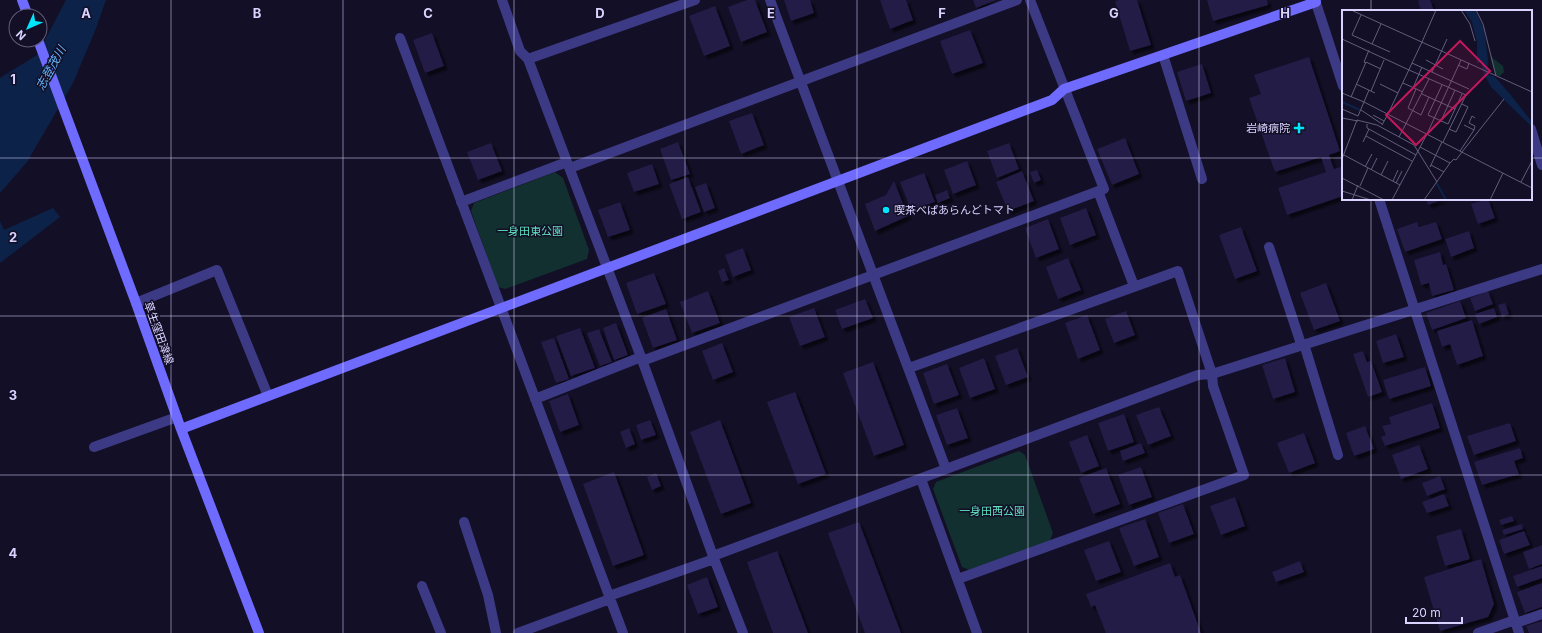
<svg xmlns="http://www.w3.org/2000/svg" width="1542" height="633" font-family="Inter,'Noto Sans JP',sans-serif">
	<defs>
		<filter id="shadow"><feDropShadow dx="3.5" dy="3.5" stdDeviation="1" flood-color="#0009"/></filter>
	</defs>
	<rect width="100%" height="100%" fill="#130f26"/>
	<!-- green -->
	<path fill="#12302f" d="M555 172 563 178 589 250 587 259 505 289 498 287 471 211 474 203Z
		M1019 451 1025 455 1053 533 1050 541 969 570 962 567 933 489 936 482Z"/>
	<!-- water -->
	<path fill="#0c2248" d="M66 0H106L95 31 73 83 27 162 0 193V78L37 55Z
		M53 208 60 217 0 263V221L4 230Z"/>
	<!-- building -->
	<path fill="#241b47" filter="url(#shadow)" d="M747 0H755L767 32 741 42 728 7Z
		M784 0H810L814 13 791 21Z
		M880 0H906L913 20 890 29Z
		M973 0H996L976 8Z
		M1119 0H1137L1151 45 1130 51 1115 1Z
		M1207 0H1267L1268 5 1213 21Z
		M1420 0H1430L1434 11H1421L1418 1Z
		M715 6 730 46 704 56 689 16Z
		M970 30 983 63 952 74 940 41Z
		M432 33 444 66 425 73 413 40Z
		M1309 57 1340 151 1329 155 1334 169 1343 166V196L1287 215 1278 188 1326 172 1321 157 1275 172 1249 98 1261 94 1254 75Z
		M1202 64 1211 93 1186 101 1177 72Z
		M752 113 764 145 741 154 729 121Z
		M1125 138 1139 174 1112 185 1097 149Z
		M678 142 690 174 671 180 660 149Z
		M491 143 502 171 478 180 467 152Z
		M1009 143 1019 169 997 178 987 151Z
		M967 161 976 185 953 194 944 170Z
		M652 164 659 184 634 192 627 173Z
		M1037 170 1041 180 1034 183 1030 172Z
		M1022 171 1034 201 1008 211 996 182Z
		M924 173 935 202 911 210 900 182Z
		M688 177 701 212 682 219 669 184Z
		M894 181 908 216 875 231 865 204 886 195Z
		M706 183 715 208 704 212 695 187Z
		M947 190 950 198 938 203 935 195Z
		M1426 199H1444L1428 205Z
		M1488 199 1495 218 1478 224 1471 204Z
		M620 202 630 230 608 237 598 210Z
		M1086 208 1096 235 1070 245 1060 218Z
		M1048 219 1059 249 1036 258 1025 228Z
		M1417 222 1419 227 1436 222 1442 239 1405 252 1397 229Z
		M1241 227 1257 271 1235 279 1219 235Z
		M1469 231 1474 248 1451 257 1445 239Z
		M743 248 751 270 733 277 725 255Z
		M1440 252 1443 265 1446 264 1454 290 1432 296 1429 283 1421 285 1414 260Z
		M1068 258 1081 290 1058 299 1046 267Z
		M724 268 729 280 722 282 718 271Z
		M654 273 666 304 637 314 626 283Z
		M1326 283 1340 321 1314 330 1300 293Z
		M708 291 720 323 692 333 680 302Z
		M1488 291 1493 304 1475 311 1470 298Z
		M865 299 873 318 842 329 835 310Z
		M1460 301 1466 318 1432 330 1426 313Z
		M1505 303 1509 314 1502 317 1498 305Z
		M814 308 825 337 800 346 789 317Z
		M1494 308 1497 317 1479 324 1475 314Z
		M666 309 677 340 653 348 642 318Z
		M1126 311 1135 335 1114 343 1105 319Z
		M1087 315 1100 350 1078 359 1065 323Z
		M1472 320 1483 356 1457 365 1450 344 1442 347 1437 331Z
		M616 323 628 355 614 360 603 328Z
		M580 328 595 368 571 376 556 336Z
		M599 329 612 362 600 366 587 333Z
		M1396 334 1404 357 1383 363 1376 341Z
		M554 338 569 379 556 383 541 342Z
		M722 343 733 372 713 380 702 351Z
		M1017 348 1028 377 1006 385 995 356Z
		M1363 351 1367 362 1371 361 1382 392 1368 397 1353 354Z
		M984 358 995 389 970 398 959 368Z
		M1285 358 1295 392 1273 399 1262 365Z
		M873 362 904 445 874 456 843 373Z
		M947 364 959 395 934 404 923 373Z
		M1425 367 1431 386 1389 399 1383 380Z
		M795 392 826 474 798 484 767 402Z
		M568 394 579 425 560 432 549 401Z
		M1432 403 1440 428 1385 446 1381 437 1386 435 1382 426 1391 424 1389 417Z
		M1159 407 1171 436 1148 445 1136 415Z
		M957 408 968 438 947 445 936 415Z
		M1124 414 1134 442 1108 451 1098 423Z
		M650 420 656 435 641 440 636 425Z
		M720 420 751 503 721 514 690 432Z
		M1510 423 1516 441 1474 455 1467 436Z
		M1365 426 1374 449 1354 456 1346 433Z
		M629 428 635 444 626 448 620 432Z
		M1304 433 1315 463 1289 473 1277 443Z
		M1087 435 1099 466 1081 473 1069 442Z
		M1141 443 1145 453 1123 461 1120 451Z
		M1419 445 1428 469 1401 479 1392 455Z
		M1520 448 1523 458 1514 461 1519 474 1482 485 1474 462Z
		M1141 467 1152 497 1129 505 1118 475Z
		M1106 468 1120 504 1093 514 1079 478Z
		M614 472 644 555 613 566 583 484Z
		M656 473 661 486 652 490 647 477Z
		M1440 476 1445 489 1427 496 1422 483Z
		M1444 494 1449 506 1427 513 1422 502Z
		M1235 497 1245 526 1221 535 1210 506Z
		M1183 504 1194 534 1169 543 1158 513Z
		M1512 516 1514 521 1501 525 1499 520Z
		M1145 519 1159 557 1134 566 1119 528Z
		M859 522 901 633H865L828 533Z
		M1522 524 1523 529 1504 535 1502 530Z
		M1461 529 1470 559 1445 566 1436 536Z
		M1524 531 1530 545 1504 554 1499 540Z
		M1109 541 1121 572 1096 581 1084 550Z
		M1542 545V564L1529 569 1523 552Z
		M777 551 808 633H773L747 562Z
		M1481 559 1494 604 1488 617 1440 631 1424 577Z
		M1300 561 1304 572 1276 582 1272 572Z
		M1170 563 1175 577 1180 575 1201 633H1106L1095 605 1091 607 1086 594Z
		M1542 566V578L1517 587 1513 576Z
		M707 577 718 607 698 614 687 585Z
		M1542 583V607L1525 613 1517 592Z
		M1542 621V633H1529L1526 626Z"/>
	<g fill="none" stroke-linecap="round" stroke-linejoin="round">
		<!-- street -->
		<path stroke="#3d3a85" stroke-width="10" d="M502 0 520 51 528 59 641 357 713 556 743 633
			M770 0 946 469
			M1315 0 1343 86
			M400 38 623 633
			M1163 55 1202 179
			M528 59 695 0
			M1531 129 1542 165
			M570 168 1017 0
			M1098 191 1134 286
			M1379 199 1519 633
			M461 202 567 162
			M1269 247 1301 344
			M136 303 217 270 268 396
			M1304 344 1338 455
			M642 361 1104 189 1030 0
			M909 368 1178 271 1212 374 1213 386 1244 475 958 579
			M535 399 641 357
			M94 447 177 417
			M921 479 977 633
			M464 522 488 595 496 633
			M713 556 1198 375 1212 374 1542 269
			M422 586 441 633
			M609 596 714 559
			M1516 623 1542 614
			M518 633 610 599
			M1478 633 1515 620"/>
		<!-- secondary -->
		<path stroke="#6f6bff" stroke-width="10" d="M22 0 28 16
			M38 40 136 303 181 429 259 633
			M181 429 1052 100 1064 89 1316 2"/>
	</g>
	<!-- grid -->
	<path fill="none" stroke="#d9d4ff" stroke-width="1" stroke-opacity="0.55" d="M171 0V633M343 0V633M514 0V633M685 0V633M857 0V633M1028 0V633M1199 0V633M1371 0V11M0 158H1343M1531 158H1542M1371 199V633M0 316H1542M0 475H1542"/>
	<!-- markers -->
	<g fill="#00e5ff" stroke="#130f26" stroke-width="1.5">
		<path d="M1297 122h4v4h4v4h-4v4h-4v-4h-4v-4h4z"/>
		<circle cx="886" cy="210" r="4"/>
	</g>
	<g text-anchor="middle" stroke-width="3" stroke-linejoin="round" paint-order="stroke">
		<!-- poi labels -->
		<g font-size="11" fill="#d9d4ff" stroke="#130f26" text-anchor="end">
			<text x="1290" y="132">岩崎病院</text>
			<text x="894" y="214" text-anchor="start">喫茶べぱあらんどトマト</text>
		</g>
		<!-- park labels -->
		<g font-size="11" fill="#5fe0c0" stroke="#130f26">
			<text x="530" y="235">一身田東公園</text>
			<text x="992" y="515">一身田西公園</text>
		</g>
		<!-- street labels -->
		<g font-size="11" fill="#d9d4ff" stroke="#130f26">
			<text transform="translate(159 333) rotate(70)" y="4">草生窪田津線</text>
		</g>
		<!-- water labels -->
		<g font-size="12" font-style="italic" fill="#62b6ff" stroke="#130f26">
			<text transform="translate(51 68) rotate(-61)" y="4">志登茂川</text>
		</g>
	</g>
	<!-- overview -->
	<g transform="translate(1342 10)">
		<rect width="190" height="190" fill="#130f26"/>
		<path d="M148 46 161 56 162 62 158 66 154 65Z" fill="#12302f"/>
		<path d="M122 0H133L142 19 146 49 145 64 153 67 168 84 190 112V117L149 77 142 64 139 51 135 54V32L130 12Z" fill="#0c2248"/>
		<path fill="none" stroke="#0c2248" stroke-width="2" d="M0 92 18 100M94 172 104 190"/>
		<path fill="none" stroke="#625e7d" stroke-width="1" d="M9 0 190 82M119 0 128 14 133 31M134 0 141 14 154 66M19 5 10 25 48 42M0 29 67 60M80 32 94 0M30 34 39 14M84 50 101 59M24 53 22 52 27 40M70 53 127 79M116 55 125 59 127 53M67 60 124 85 101 132M90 62 105 29M61 73 81 82M14 74 33 83M38 74 56 83M100 75 86 105 106 114 120 84M71 78 80 57M74 79 66 98 79 105 87 87M29 81 42 50M0 83 22 92 16 106 0 99M80 84 113 99M9 87 24 52 39 59M22 92 190 178M22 92 27 80M19 100 40 114M46 104 80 32M31 105 42 111M0 108 16 111M15 110 35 115 72 135 95 172M99 111 113 80M25 114V118L74 145M40 115 46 104M107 119 114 122 126 97 120 94M132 120 133 116 127 113 130 106 133 108M24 126 70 151M57 127 87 69M21 132 27 119M78 137 108 153 112 149 114 150 120 142M118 141 132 120 122 115M120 142 162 89M2 145 58 175M0 149 15 110M89 155 102 162M23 157 30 144M88 157 100 132M29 160 35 148M39 165 46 151M0 168 42 190M51 171 56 160M179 172 190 151M54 173 60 161M18 176 26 158M0 181 29 190M10 190 16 175M50 190 85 124 119 50M82 190 108 153M148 190 161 163"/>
		<path fill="#c2185b" fill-opacity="0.15" stroke="#c2185b" stroke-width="2" d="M118 31 148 61 74 135 44 105Z"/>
		<rect width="190" height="190" fill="none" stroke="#d9d4ff" stroke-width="2"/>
	</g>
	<g font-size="13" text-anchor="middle" font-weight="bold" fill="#d9d4ff" stroke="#130f26" stroke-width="3" stroke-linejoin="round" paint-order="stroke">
		<text x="86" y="18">A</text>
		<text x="257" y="18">B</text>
		<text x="428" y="18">C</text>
		<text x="600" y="18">D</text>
		<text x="771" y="18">E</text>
		<text x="942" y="18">F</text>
		<text x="1114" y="18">G</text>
		<text x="1285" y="18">H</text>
		<text x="13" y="84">1</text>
		<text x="13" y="242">2</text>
		<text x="13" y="400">3</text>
		<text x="13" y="558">4</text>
	</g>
	<!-- north arrow -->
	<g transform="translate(28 28) rotate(225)"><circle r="19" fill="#130f26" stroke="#625e7d"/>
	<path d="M0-3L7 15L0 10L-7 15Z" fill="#00e5ff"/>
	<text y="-6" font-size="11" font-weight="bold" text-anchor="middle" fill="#d9d4ff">N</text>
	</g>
	<!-- scale -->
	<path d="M1406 617v6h56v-6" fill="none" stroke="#d9d4ff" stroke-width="2"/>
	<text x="1412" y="617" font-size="12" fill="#d9d4ff" stroke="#130f26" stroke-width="3" paint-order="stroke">20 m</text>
</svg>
